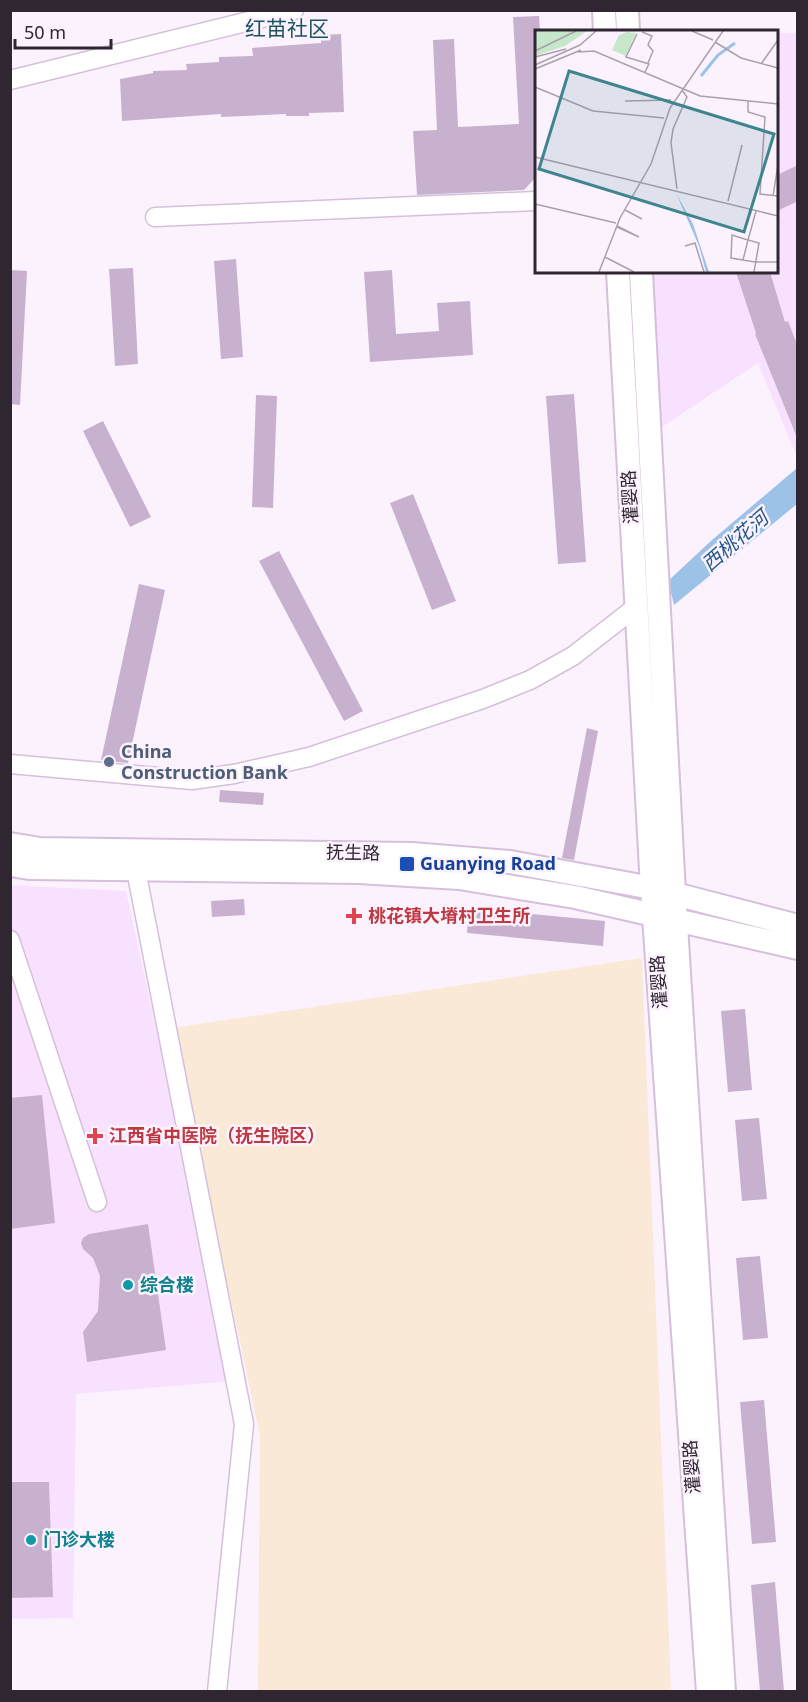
<svg xmlns="http://www.w3.org/2000/svg" width="808" height="1702" font-family="'Noto Sans','Noto Sans SC',sans-serif">
	<rect width="100%" height="100%" fill="#fcf2fe"/>
	<!-- built -->
	<path fill="#f8e1fe" d="M777 33H797V457L758 363 656 431 648 272H776Z
		M10 885 126 891 233 1381 76 1394 73 1618 11 1619Z"/>
	<!-- industrial -->
	<path fill="#fae9d7" d="M642 958 671 1691H258L260 1435 172 1028Z"/>
	<!-- water -->
	<path fill="#9dc2e8" d="M797 468V504L674 605 668 581 712 540Z"/>
	<!-- building -->
	<path fill="#c8b1ce" d="M539 16 540 32H537V176L524 190 417 195 413 131 437 130 433 40 454 39 458 127 519 124 513 17Z
		M341 34 344 112 309 113V116H286V114L221 117V114L122 121 120 79 153 73V71L187 70 186 64 219 62V57L253 56 252 48 321 43V35Z
		M798 165V201L777 211V175Z
		M236 259 243 357 221 359 214 261Z
		M133 268 138 364 115 366 109 269Z
		M10 270 27 271 20 405 10 404Z
		M392 270 396 334 439 331 437 303 470 301 473 355 370 362 364 272Z
		M736 272H770L785 322 788 321 798 347V440L755 334 756 333Z
		M574 394 586 562 558 564 546 396Z
		M256 395 277 396 273 508 252 507Z
		M103 421 151 517 130 527 83 431Z
		M413 494 456 601 432 610 390 503Z
		M279 551 363 711 344 721 259 561Z
		M139 584 165 590 128 763 107 761 101 760Z
		M587 728 598 731 574 860 562 858Z
		M220 790 264 793 263 805 219 802Z
		M244 899 245 915 212 917 211 901Z
		M469 908 605 921 603 946 467 933Z
		M745 1009 752 1090 728 1092 721 1011Z
		M42 1095 55 1223 10 1229V1098Z
		M759 1118 767 1199 742 1201 735 1120Z
		M148 1224 166 1350 87 1362 83 1332 98 1311 100 1276 93 1258 83 1249 81 1243 83 1238 89 1234Z
		M760 1256 768 1338 743 1340 736 1258Z
		M764 1400 776 1542 752 1544 740 1402Z
		M10 1482H49L53 1597 10 1598Z
		M775 1582 784 1692H760L751 1585Z"/>
	<g fill="none" stroke-linecap="round" stroke-linejoin="round">
		<defs>
			<path id="minor" d="M10 80 294 10
				M155 217 536 201
				M10 764 192 780 234 774 309 757 483 699 530 680 573 656 636 607
				M136 870 244 1424 217 1692
				M10 940 97 1202"/>
			<path id="major" d="M604 10 605 32
				M627 10 628 32
				M618 272 652 888 708 1692
				M641 272 674 893 724 1692
				M10 844 40 849 412 854 510 862 652 888 798 926
				M10 865 29 868 359 872 459 878 575 897 798 948"/>
		</defs>
		<!-- minor casing -->
		<use href="#minor" stroke="#d5bfdb" stroke-width="21"/>
		<!-- major casing -->
		<use href="#major" stroke="#d5bfdb" stroke-width="26"/>
		<!-- minor -->
		<use href="#minor" stroke="#fff" stroke-width="18"/>
		<!-- major -->
		<use href="#major" stroke="#fff" stroke-width="22"/>
	</g>
	<!-- markers -->
	<circle fill="#5c6f8a" stroke="#fcf2fe" stroke-width="2" cx="109" cy="762" r="6"/>
	<rect fill="#1a4fb4" stroke="#fcf2fe" stroke-width="2" x="399" y="856" width="16" height="16" rx="3"/>
	<g fill="#e0444e" stroke="#fcf2fe" stroke-width="2">
		<path d="M351 907h6v6h6v6h-6v6h-6v-6h-6v-6h6z"/>
		<path d="M92 1127h6v6h6v6h-6v6h-6v-6h-6v-6h6z"/>
	</g>
	<g fill="#0f9aa8" stroke="#fcf2fe" stroke-width="2">
		<circle cx="128" cy="1285" r="6"/>
		<circle cx="31" cy="1540" r="6"/>
	</g>
	<g text-anchor="middle" stroke-width="5" stroke-linejoin="round" paint-order="stroke">
		<!-- street labels -->
		<g font-size="18" fill="#2f2631" stroke="#fcf2fe">
			<text transform="translate(630 497) rotate(-93)" y="6">灌婴路</text>
			<text transform="translate(353 853) rotate(1)" y="6">抚生路</text>
			<text transform="translate(659 982) rotate(-94)" y="6">灌婴路</text>
			<text transform="translate(692 1467) rotate(-94)" y="6">灌婴路</text>
		</g>
		<!-- service labels -->
		<g font-size="18" font-weight="bold" fill="#4e5e75" stroke="#fcf2fe" text-anchor="start">
			<text x="121" y="758">China<tspan x="121" dy="21">Construction Bank</tspan></text>
		</g>
		<!-- transit labels -->
		<g font-size="18" font-weight="bold" fill="#164399" stroke="#fcf2fe" text-anchor="start">
			<text x="420" y="870">Guanying Road</text>
		</g>
		<!-- health labels -->
		<g font-size="18" font-weight="bold" fill="#be3a42" stroke="#fcf2fe" text-anchor="start">
			<text x="368" y="922">桃花镇大塉村卫生所</text>
			<text x="109" y="1142">江西省中医院（抚生院区）</text>
		</g>
		<!-- culture labels -->
		<g font-size="18" font-weight="bold" fill="#0d838f" stroke="#fcf2fe" text-anchor="start">
			<text x="140" y="1291">综合楼</text>
			<text x="43" y="1546">门诊大楼</text>
		</g>
		<!-- water labels -->
		<g font-size="20" font-style="italic" fill="#245989" stroke="#fcf2fe">
			<text transform="translate(735 541) rotate(-41)" y="7">西桃花河</text>
		</g>
		<!-- quarter labels -->
		<g font-size="21" fill="#19545c" stroke="#fcf2fe">
			<text x="287" y="36">红苗社区</text>
		</g>
	</g>
	<!-- overview -->
	<g transform="translate(535 30)">
		<rect width="243" height="243" fill="#fcf2fe"/>
		<path d="M0 1H52L30 16 0 26ZM92 2 101 3 91 26 77 20 84 5Z" fill="#c7e7ca"/>
		<path d="M141 163 158 194 174 242H171L164 216Z" fill="#9dc2e8"/>
		<path fill="none" stroke="#9dc2e8" stroke-width="3" d="M166 46 183 25 200 13"/>
		<path fill="none" stroke="#aaa0ac" stroke-width="1.5" d="M157 1 178 10M107 2 117 6 113 15 118 21 113 33M102 4 91 27 114 34 110 42M180 12 206 28 243 38M0 21 41 1M43 22 59 21 165 66 243 74M0 27 31 19M226 34 243 10M0 35 45 15 61 1M0 39 46 20M0 57 58 81 129 88M90 71 136 70M213 71V82L230 87 225 164 243 166M0 127 243 186M142 159 136 113 138 99 152 67 147 60M238 166 243 135M193 171 207 115M0 174 81 193M90 180 107 189M82 197 104 207 82 196M150 216 160 213 169 242M70 227 99 242M208 230 213 210 197 205 196 228 220 232H243M64 242 85 188 116 134 135 78 188 1M219 242 224 213 213 210 221 181"/>
		<path fill="#3f858f" fill-opacity="0.15" stroke="#3f858f" stroke-width="3" d="M34 41 239 104 209 202 4 139Z"/>
		<rect width="243" height="243" fill="none" stroke="#2f2631" stroke-width="3"/>
	</g>
	<!-- border -->
	<rect width="808" height="1702" fill="none" stroke="#2f2631" stroke-width="24"/>
	<!-- scale -->
	<path d="M15 39v9h96v-9" fill="none" stroke="#2f2631" stroke-width="3"/>
	<text x="24" y="39" font-size="18" fill="#2f2631" stroke="#fcf2fe" stroke-width="4.5" paint-order="stroke">50 m</text>
</svg>
